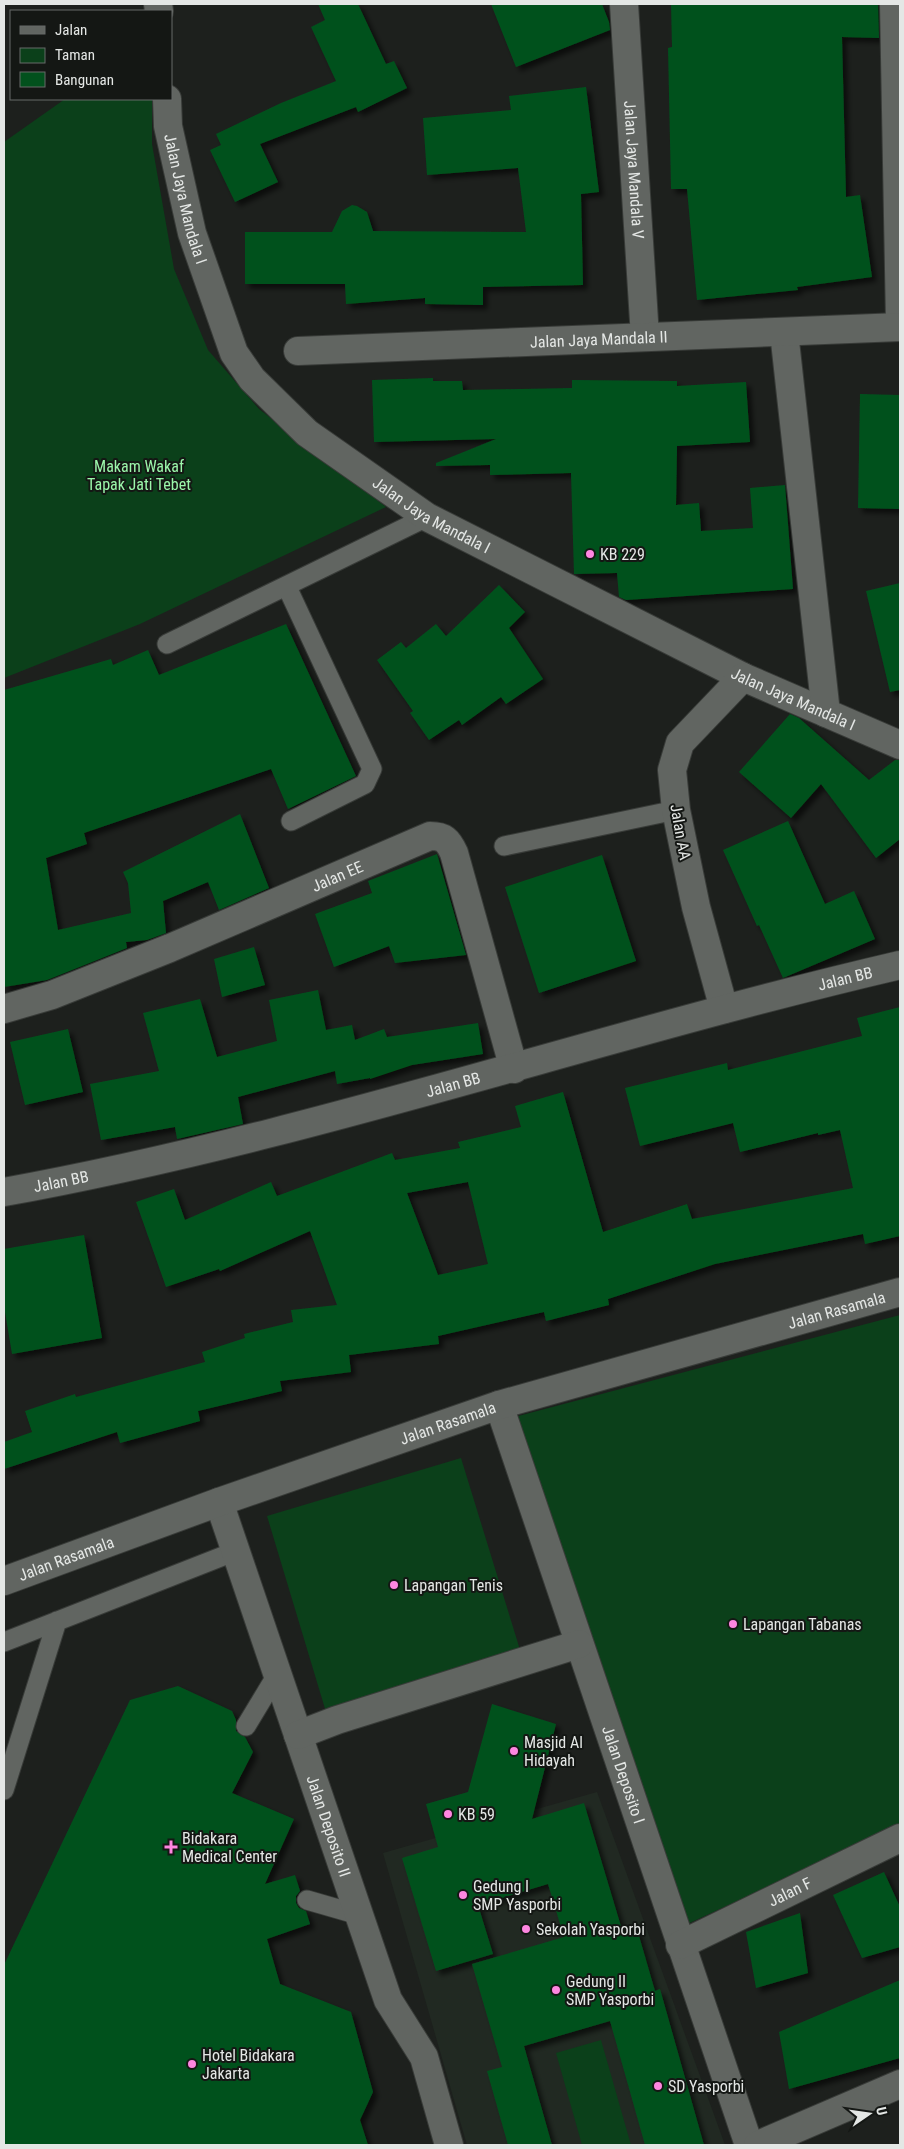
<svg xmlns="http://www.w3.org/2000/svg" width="904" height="2149" font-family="'Roboto Condensed',sans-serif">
	<defs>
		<filter id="shadow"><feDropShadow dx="4.5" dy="4.5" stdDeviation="2.5" flood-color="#0009"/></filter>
	</defs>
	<rect width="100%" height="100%" fill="#1d201d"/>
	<!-- built -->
	<path fill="#212922" d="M597 1792 725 2145H467L383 1853Z"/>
	<!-- green -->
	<path fill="#0b401a" d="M65 99H152V144L174 269 208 350 259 409 386 507 140 624 4 678V142Z
		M900 1315V1826L670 1932 496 1422Z
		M461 1458 521 1653 326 1712 267 1516Z
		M601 2040 631 2145H582L556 2053Z"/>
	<!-- building -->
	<path fill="#02511d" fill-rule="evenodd" filter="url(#shadow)" d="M318 4H358L386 64 394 61 407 88 358 112 356 107 260 144 278 182 235 202 210 150 221 145 216 134 281 103 336 81 311 27 325 20Z
		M491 4H602L609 22 610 30 516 67Z
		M671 4H878L879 38 842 37 846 197 860 195 872 277 797 287 798 290 697 300 687 189H671L668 48 672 47Z
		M586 87 599 192 581 194 583 285 483 287V305L425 304V298L346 304 345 284H245V232H332L342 211 352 205 357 206 367 212 373 231 526 232 518 168 427 175 423 118 511 110 509 96Z
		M433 378V381H462L463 390 572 388V380L677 381V386L746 382 750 442 677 446 676 505 699 503 701 531 753 528 750 488 785 485 793 589 626 600 619 597 617 573 574 574 571 473 490 475V465L436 466V463L496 439 374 442 372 380Z
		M860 394 900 395V509L858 508Z
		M900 583V690L890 692 866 591Z
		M499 585 525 612 509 628 543 679 506 704 501 697 462 725 459 720 429 740 410 713 413 711 377 660 401 642 406 648 436 624 446 636Z
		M286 624 356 776 288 809 271 769 84 833 87 844 46 858 58 930 131 913 128 883 123 872 240 814 269 888 219 910 208 882 163 901 166 933 147 940 126 942 127 948 47 980 4 987V690L111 659 113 665 148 650 159 675Z
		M790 714 799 718 869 780 895 760H900V839L876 858 821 784 791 818 739 772Z
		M788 821 825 904 854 891 875 939 783 978 759 925 757 926 723 850Z
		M437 854 466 955 395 963 389 946 334 967 315 914 372 893 368 881Z
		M602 855 636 961 539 993 505 887Z
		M254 947 265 985 222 997 214 959Z
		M318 990 326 1030 352 1025 355 1040 384 1029 387 1037 478 1023 483 1054 412 1065 370 1079V1078L337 1084 335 1071 238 1097 243 1124 177 1139 175 1127 101 1140 90 1084 159 1071 143 1013 200 999 217 1057 277 1041 269 1000Z
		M900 1007V1236L865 1244 863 1234 715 1264 608 1299 609 1305 546 1321 544 1312 438 1336 439 1344 349 1355 351 1372 280 1381 282 1391 198 1411 200 1421 120 1443 117 1432 4 1469V1442L32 1432 25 1411 75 1394 76 1397 205 1362 202 1352 245 1338 244 1334 293 1322 291 1310 337 1305 310 1231 220 1271 219 1269 166 1287 136 1202 174 1189 185 1220 271 1182 277 1196 392 1153 395 1160 460 1148 458 1142 521 1127 515 1106 563 1092 603 1232 687 1204 692 1219 853 1188 840 1130 818 1135V1133L740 1152 733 1123 640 1146 625 1088 727 1063 728 1070 862 1036 857 1018ZM468 1182 488 1264 438 1275 407 1193Z
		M68 1029 83 1092 25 1105 10 1042Z
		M84 1235 102 1338 12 1354 4 1306V1249Z
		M178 1686 232 1711 236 1720V1731L245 1737 253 1752 232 1793 294 1819 265 1884 295 1875 300 1891 296 1896V1903L299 1908 306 1911 310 1924 267 1939 280 1984 351 2012 373 2092 360 2120 368 2145H4V1965L130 1700Z
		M492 1704 556 1724 532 1819 584 1803 623 1933 637 1929 655 1991 660 1989 704 2145H645L610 2021 524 2046 552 2145H508L487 2071 502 2067 472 1964 564 1937 548 1884 478 1905 493 1954 436 1971 402 1858 438 1847 426 1804 468 1792Z
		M884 1872 900 1907V1947L862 1958 833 1895Z
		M800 1913 808 1973 756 1988 746 1932Z
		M900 1980V2058L789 2089 779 2032Z"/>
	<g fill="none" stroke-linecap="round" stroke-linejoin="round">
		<defs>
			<path id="service" d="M287 587 372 769 365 784 291 821
				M167 644 427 517
				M504 846 676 810
				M4 1642 236 1551
				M246 1726 278 1673
				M4 1790 57 1621
				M307 1900 359 1915"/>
			<g id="minor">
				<path d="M158 4 159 11"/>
				<path id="s1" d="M624 4 645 337"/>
				<path d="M894 4 900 322"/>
				<path id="s2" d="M167 99 168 126 192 233 234 353 252 379 307 433 427 517 743 677 900 745"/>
				<path d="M784 332 826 713"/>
				<path id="s3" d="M298 351 900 327"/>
				<path id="s4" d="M4 1009 52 995 170 948 430 836C444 836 448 840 454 853L514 1069"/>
				<path d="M724 1009 696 907 676 810 672 770 680 743 743 677"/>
				<path id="s5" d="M4 1192C308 1137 600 1035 900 965"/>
				<path id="s6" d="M499 1405 749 2145"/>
				<path id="s7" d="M219 1502 388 2000 424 2057 449 2145"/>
				<path d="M298 1735 337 1720 579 1644"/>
				<path id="s8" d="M680 1945 900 1838"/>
				<path d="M758 2145 900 2084"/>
			</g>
			<g id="tertiary">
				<path id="s9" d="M4 1581 219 1502 499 1405 900 1292"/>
			</g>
		</defs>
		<!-- service casing -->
		<use href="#service" stroke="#383b38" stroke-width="21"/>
		<!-- minor casing -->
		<use href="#minor" stroke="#383b38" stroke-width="30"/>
		<!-- tertiary casing -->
		<use href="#tertiary" stroke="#383b38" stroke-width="30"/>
		<!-- service -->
		<use href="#service" stroke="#616561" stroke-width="19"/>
		<!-- minor -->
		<use href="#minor" stroke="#616561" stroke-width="28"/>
		<!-- tertiary -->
		<use href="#tertiary" stroke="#616561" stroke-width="28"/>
	</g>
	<!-- markers -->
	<g fill="#fe86e0" stroke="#141714" stroke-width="2">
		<circle cx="590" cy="554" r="5"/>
		<circle cx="394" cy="1585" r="5"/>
		<circle cx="733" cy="1624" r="5"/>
		<circle cx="514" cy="1751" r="5"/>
		<circle cx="448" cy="1814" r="5"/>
		<path d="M168.5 1839.5h5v5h5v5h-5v5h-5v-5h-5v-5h5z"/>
		<circle cx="463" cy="1895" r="5"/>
		<circle cx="526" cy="1929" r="5"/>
		<circle cx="556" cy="1990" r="5"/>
		<circle cx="192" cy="2064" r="5"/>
		<circle cx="658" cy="2086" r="5"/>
	</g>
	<g text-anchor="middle" stroke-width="4" stroke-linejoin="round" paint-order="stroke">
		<!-- street labels -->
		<g font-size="16" fill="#e4e7e5" stroke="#141714">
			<text dy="6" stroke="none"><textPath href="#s1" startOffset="166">Jalan Jaya Mandala V</textPath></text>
			<text dy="6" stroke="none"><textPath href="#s2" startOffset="102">Jalan Jaya Mandala I</textPath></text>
			<text dy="6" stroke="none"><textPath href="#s3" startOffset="301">Jalan Jaya Mandala II</textPath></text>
			<text dy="6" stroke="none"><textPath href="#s2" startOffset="522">Jalan Jaya Mandala I</textPath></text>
			<text dy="6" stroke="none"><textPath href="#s2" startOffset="928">Jalan Jaya Mandala I</textPath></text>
			<text transform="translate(681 832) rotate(80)" y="6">Jalan AA</text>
			<text dy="6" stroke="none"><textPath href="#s4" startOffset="359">Jalan EE</textPath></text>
			<text dy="6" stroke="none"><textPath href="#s5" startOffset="868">Jalan BB</textPath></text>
			<text dy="6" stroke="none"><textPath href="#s5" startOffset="462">Jalan BB</textPath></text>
			<text dy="6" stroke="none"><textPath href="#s5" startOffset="58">Jalan BB</textPath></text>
			<text dy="6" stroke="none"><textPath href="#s9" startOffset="876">Jalan Rasamala</textPath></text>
			<text dy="6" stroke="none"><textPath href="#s9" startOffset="471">Jalan Rasamala</textPath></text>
			<text dy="6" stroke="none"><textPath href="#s9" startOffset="66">Jalan Rasamala</textPath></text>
			<text dy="6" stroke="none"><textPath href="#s6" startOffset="390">Jalan Deposito I</textPath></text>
			<text dy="6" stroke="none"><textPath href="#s7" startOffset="342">Jalan Deposito II</textPath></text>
			<text dy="6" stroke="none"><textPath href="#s8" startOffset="122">Jalan F</textPath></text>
		</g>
		<!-- park labels -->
		<g font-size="16" fill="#9bf7aa" stroke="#141714">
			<text x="139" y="472">Makam Wakaf<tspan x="139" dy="18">Tapak Jati Tebet</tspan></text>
		</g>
		<!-- poi labels -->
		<g font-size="16" fill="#e4e7e5" stroke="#141714" text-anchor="start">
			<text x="600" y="560">KB 229</text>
			<text x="404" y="1591">Lapangan Tenis</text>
			<text x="743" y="1630">Lapangan Tabanas</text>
			<text x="524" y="1748">Masjid Al<tspan x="524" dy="18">Hidayah</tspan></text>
			<text x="458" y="1820">KB 59</text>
			<text x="182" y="1844">Bidakara<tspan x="182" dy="18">Medical Center</tspan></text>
			<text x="473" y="1892">Gedung I<tspan x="473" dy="18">SMP Yasporbi</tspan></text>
			<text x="536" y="1935">Sekolah Yasporbi</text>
			<text x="566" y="1987">Gedung II<tspan x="566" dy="18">SMP Yasporbi</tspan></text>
			<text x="202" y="2061">Hotel Bidakara<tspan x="202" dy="18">Jakarta</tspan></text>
			<text x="668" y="2092">SD Yasporbi</text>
		</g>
	</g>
	<!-- border -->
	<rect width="904" height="2149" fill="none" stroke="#e4e7e5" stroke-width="10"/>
	<!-- legend -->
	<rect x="10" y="10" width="162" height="90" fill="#141714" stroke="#676a68"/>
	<rect x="20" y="26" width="25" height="8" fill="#616561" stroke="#676a68"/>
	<text x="55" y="35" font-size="15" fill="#e4e7e5">Jalan</text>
	<rect x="20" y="48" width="25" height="15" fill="#0b401a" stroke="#676a68"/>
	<text x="55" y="60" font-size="15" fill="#e4e7e5">Taman</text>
	<rect x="20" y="72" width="25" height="15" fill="#02511d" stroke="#676a68"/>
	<text x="55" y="85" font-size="15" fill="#e4e7e5">Bangunan</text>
	<!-- north arrow -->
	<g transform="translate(869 2114) rotate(77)" stroke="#141714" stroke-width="4" paint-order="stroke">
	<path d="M0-4L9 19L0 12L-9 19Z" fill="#e4e7e5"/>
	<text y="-8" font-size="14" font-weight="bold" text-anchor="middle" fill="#e4e7e5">U</text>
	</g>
</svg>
